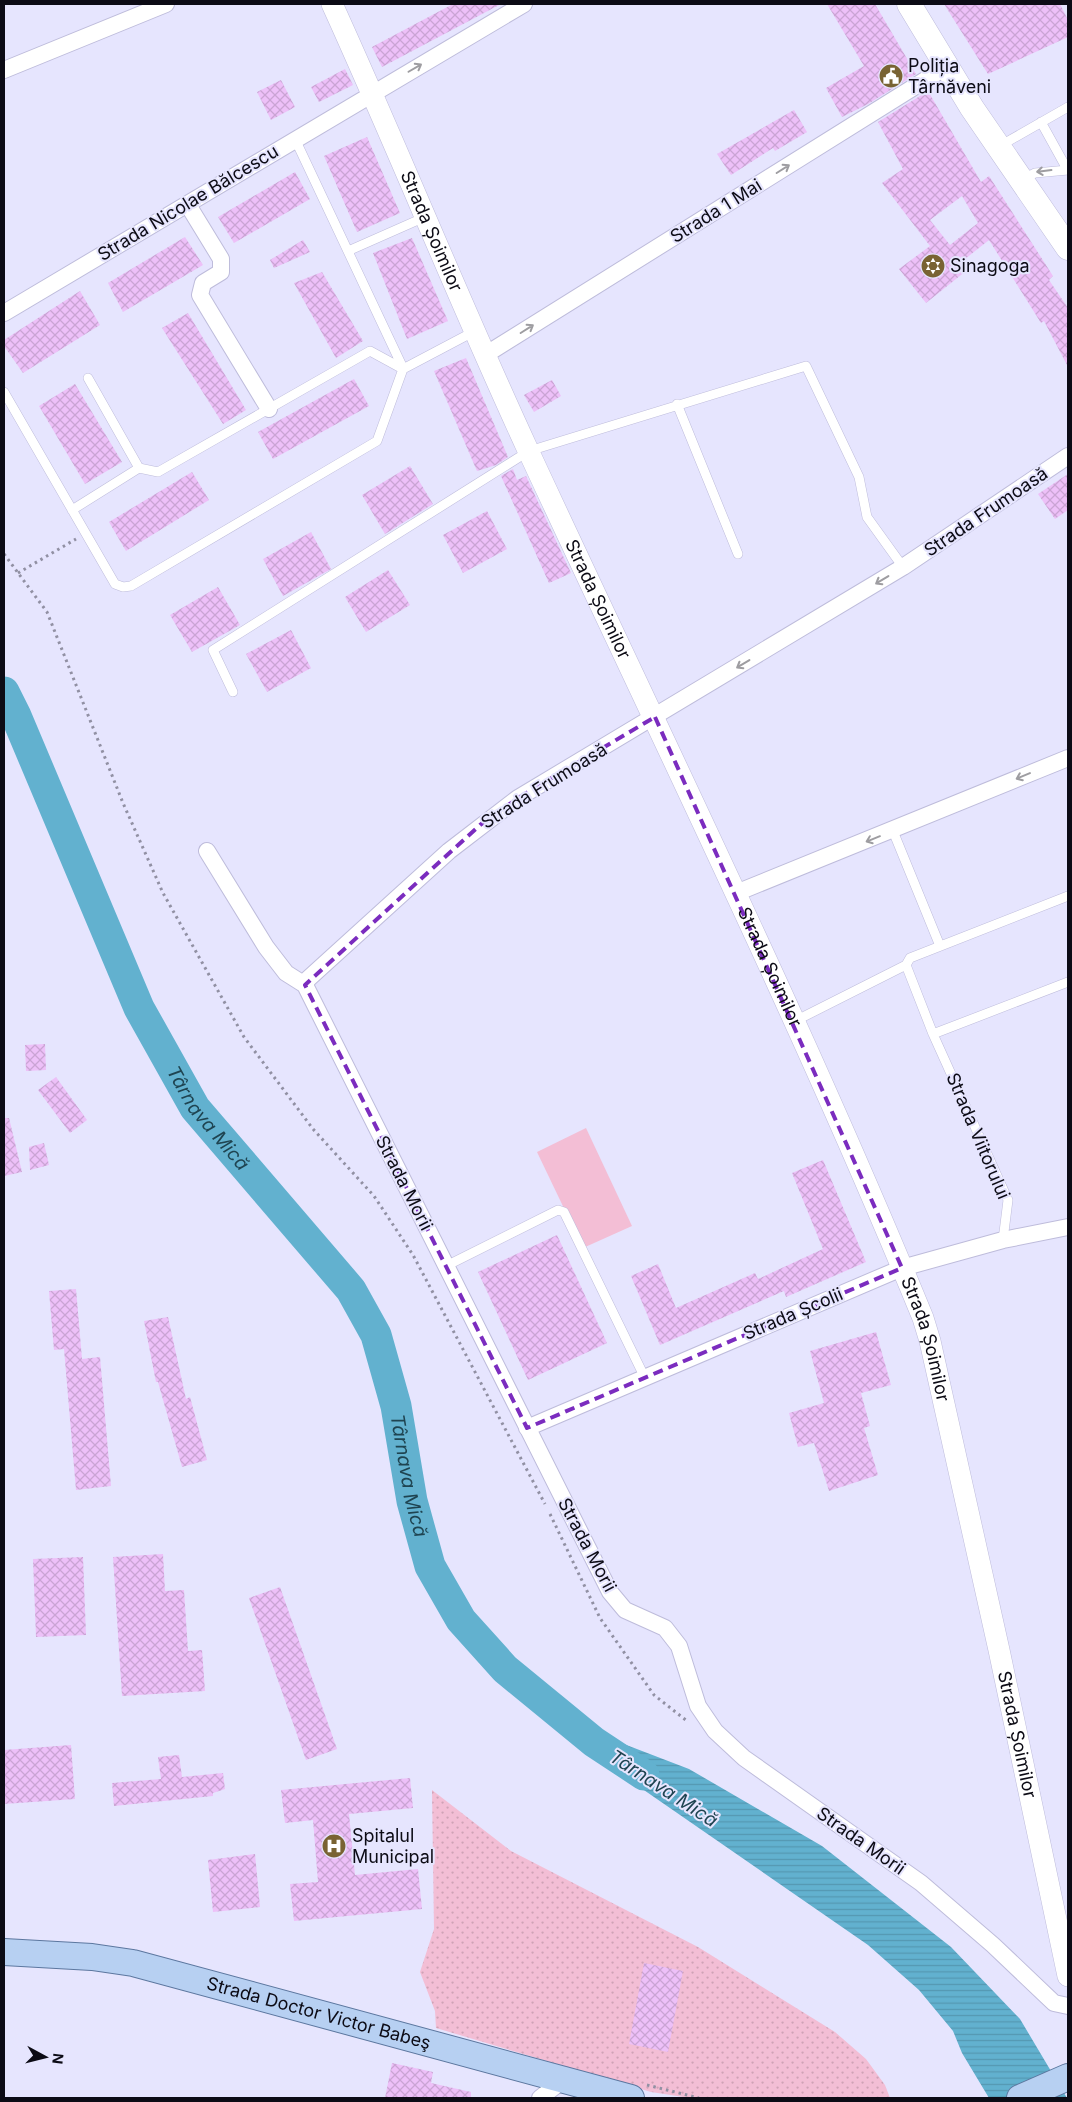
<svg xmlns="http://www.w3.org/2000/svg" width="1072" height="2102" font-family="Inter,sans-serif">
	<defs>
		<pattern id="green-dots" width="8" height="8" patternUnits="userSpaceOnUse" patternTransform="scale(1.25)"><rect width="8" height="8" fill="#f3bed5"/><path d="M2 2h.1M6 6h.1" fill="none" stroke="#cfa2b6" stroke-width="1.8" stroke-linecap="round"/></pattern>
		<pattern id="water-rules" width="6" height="5" patternUnits="userSpaceOnUse" patternTransform="scale(1.25)"><rect width="6" height="5" fill="#62b1cf"/><path d="M0 2.5h6" fill="none" stroke="#5497b1"/></pattern>
		<pattern id="building-cross-hatch" width="8" height="8" patternUnits="userSpaceOnUse" patternTransform="scale(1.25)"><rect width="8" height="8" fill="#edc0f8"/><path d="M0 0l8 8M0 8l8-8" fill="none" stroke="#caa4d4"/></pattern>
	</defs>
	<rect width="100%" height="100%" fill="#e6e5fe"/>
	<!-- green -->
	<path fill="url(#green-dots)" d="M432 1790 511 1851 698 1947 835 2032 866 2059 885 2085 890 2098H690L651 2092 436 2028 435 2011 420 1972 434 1929Z"/>
	<!-- pitch -->
	<path fill="#f3bed5" d="M586 1128 632 1226 583 1248 537 1152Z"/>
	<!-- water -->
	<path fill="url(#water-rules)" d="M616 1741 689 1769 822 1846 951 1947 1020 2019 1067 2098H989L962 2053 953 2031 919 1990 868 1945 599 1759Z"/>
	<g fill="none" stroke-linecap="round" stroke-linejoin="round">
		<!-- river -->
		<path stroke="#62b1cf" stroke-width="31" id="s1" d="M4 692 16 716 139 1008 195 1108 351 1290 376 1335 396 1406 412 1501 430 1566 461 1620 505 1669 594 1742 644 1775"/>
	</g>
	<!-- building -->
	<path fill="url(#building-cross-hatch)" fill-rule="evenodd" d="M453 4H501L382 67 372 47Z
		M827 4H875L916 74 868 104 842 117 826 88 864 66Z
		M944 4H1060L1068 20V37L988 74Z
		M345 69 353 85 319 102 311 87Z
		M281 80 295 107 271 120 257 92Z
		M928 91 981 182 989 176 1053 276 1049 280 1068 308V367L1044 321 1041 323 989 240 960 263 966 271 926 303 899 269 930 246 882 183 903 169 878 122ZM962 196 978 223 950 245 930 220Z
		M794 110 807 132 775 151 773 148 731 175 717 154Z
		M367 137 400 213 357 232 324 156Z
		M295 172 310 199 234 243 218 217Z
		M185 237 203 265 123 312 108 283Z
		M412 238 448 321 407 339 373 253Z
		M303 240 310 252 274 268 270 260Z
		M322 272 363 341 336 358 294 283Z
		M80 291 100 325 23 373 4 346V340Z
		M188 313 246 410 223 424 162 328Z
		M466 358 508 457 496 465 477 471 434 371Z
		M354 379 369 406 273 459 258 432Z
		M552 380 561 396 534 412 524 395Z
		M75 384 122 462 85 484 39 406Z
		M410 466 433 504 385 534 362 495Z
		M513 469 517 480 526 476 571 573 549 583 501 476Z
		M192 472 209 500 126 551 109 522Z
		M1068 474V510L1055 519 1038 494Z
		M487 511 507 549 463 573 443 535Z
		M311 532 331 569 283 596 263 559Z
		M388 570 410 605 366 632 345 597Z
		M218 587 240 625 192 652 170 615Z
		M291 630 311 668 267 692 246 654Z
		M45 1044 46 1070 26 1071 25 1045Z
		M56 1077 87 1120 70 1133 38 1090Z
		M4 1118H9L22 1172 4 1176Z
		M44 1143 49 1165 30 1170 29 1147Z
		M823 1160 866 1262 786 1297 784 1291 660 1345 631 1276 658 1264 676 1308 755 1273 758 1279 823 1249 792 1173Z
		M557 1235 607 1343 528 1380 478 1272Z
		M76 1289 82 1359 100 1357 111 1486 76 1490 64 1349 54 1350 49 1291Z
		M168 1317 186 1399 190 1397 207 1460 182 1467 158 1382H156L144 1321Z
		M876 1332 891 1385 861 1393 870 1426 864 1428 878 1475 829 1491 814 1443 798 1447 789 1413 824 1403 810 1351Z
		M163 1554 165 1591 184 1590 188 1651 202 1650 205 1691 122 1696 113 1557Z
		M83 1557 86 1635 36 1637 33 1559Z
		M280 1587 337 1749 306 1760 249 1598Z
		M71 1745 75 1799 4 1804V1750Z
		M179 1755 182 1777 223 1773 225 1789 213 1793V1796L114 1806 112 1783 161 1779 158 1757Z
		M410 1778 413 1808 349 1814 355 1875 418 1869 422 1909 294 1921 290 1884 318 1882 313 1820 285 1823 281 1790Z
		M255 1854 260 1907 213 1912 208 1860Z
		M644 1963 683 1971 668 2052 629 2044Z
		M392 2063 433 2072 431 2083 471 2092V2098H385Z"/>
	<g fill="none" stroke-linecap="round" stroke-linejoin="round">
		<defs>
			<path id="service" d="M1041 122 1067 169
				M295 139 403 368
				M998 147 1068 107
				M1021 180 1035 173 1068 170
				M348 251 425 217
				M88 378 139 468 158 472 370 351 403 369
				M4 392 115 584 123 587 131 586 377 441 403 369 475 331
				M677 404 738 554
				M72 510 139 468
				M233 692 213 650 529 451 806 366 859 477 867 517 903 567
				M893 831 940 946
				M795 1021 906 965
				M933 1034 1068 982
				M1003 1240 1008 1200 933 1034 906 965 910 958 1068 896
				M446 1266 558 1210 564 1212 645 1378"/>
			<path id="minor" d="M4 70 166 4
				M188 205 221 259V272L203 283 200 295 269 409
				M4 313 524 4
				M485 355 946 67
				M207 851 266 947 286 973 305 985
				M736 893 1068 758
				M305 985 610 1592 625 1610 665 1628 679 1646 698 1706 715 1731 744 1758 921 1883 993 1945 1054 2003 1068 2006
				M305 985 308 979 449 851 518 798 903 567 1068 456
				M527 1428 902 1268 1003 1240 1068 1227
				M540 2098 562 2081"/>
			<g id="tertiary">
				<path id="s2" d="M332 4C399 151 459 301 527 448 661 737 802 1023 923 1318L930 1341 999 1650 1068 1976"/>
			</g>
			<path id="secondary" d="M909 4 972 108 1068 248"/>
			<g id="primary">
				<path id="s3" d="M4 1952 92 1957 133 1963 631 2098"/>
				<path d="M1020 2098 1068 2077"/>
			</g>
		</defs>
		<!-- service casing -->
		<use href="#service" stroke="#bebcdb" stroke-width="10"/>
		<!-- minor casing -->
		<use href="#minor" stroke="#bebcdb" stroke-width="18"/>
		<!-- tertiary casing -->
		<use href="#tertiary" stroke="#bebcdb" stroke-width="22"/>
		<!-- secondary casing -->
		<use href="#secondary" stroke="#bebcdb" stroke-width="25"/>
		<!-- primary casing -->
		<use href="#primary" stroke="#5c779f" stroke-width="28"/>
		<!-- path -->
		<path stroke="#9190a3" stroke-width="3" stroke-dasharray="2.5 4" stroke-linecap="butt" d="M4 554 47 612 123 803 163 893 244 1037 313 1129 374 1196 413 1255 545 1504
			M18 573 76 539
			M550 1514 600 1618 654 1695 687 1721
			M647 2085 699 2098"/>
		<!-- service -->
		<use href="#service" stroke="#fff" stroke-width="9"/>
		<!-- minor -->
		<use href="#minor" stroke="#fff" stroke-width="16"/>
		<!-- tertiary -->
		<use href="#tertiary" stroke="#fff" stroke-width="21"/>
		<!-- secondary -->
		<use href="#secondary" stroke="#fff" stroke-width="24"/>
		<!-- primary -->
		<use href="#primary" stroke="#b7d0f2" stroke-width="26"/>
	</g>
	<!-- one-way arrows -->
	<defs><path id="oneway-shaft" d="M-6 0H5M1.5-3L5.5 0L1.5 3" fill="none" stroke-width="1.6" stroke-linecap="round" stroke-linejoin="round" transform="scale(1.25)"/></defs>
	<g stroke="#9e9da1">
		<use href="#oneway-shaft" transform="translate(415 68) rotate(-30)"/>
		<use href="#oneway-shaft" transform="translate(783 169) rotate(-32)"/>
		<use href="#oneway-shaft" transform="translate(1044 171) rotate(173)"/>
		<use href="#oneway-shaft" transform="translate(527 329) rotate(-32)"/>
		<use href="#oneway-shaft" transform="translate(882 580) rotate(149)"/>
		<use href="#oneway-shaft" transform="translate(743 664) rotate(149)"/>
		<use href="#oneway-shaft" transform="translate(1023 776) rotate(157)"/>
		<use href="#oneway-shaft" transform="translate(873 839) rotate(158)"/>
	</g>
	<!-- marked area -->
	<path fill="none" stroke="#7b2cbf" stroke-width="4" stroke-dasharray="10 6" stroke-linejoin="round" d="M655 717 902 1268 527 1428 305 985 480 825 518 798Z"/>
	<!-- icons -->
	<defs>
		<symbol id="civic-disc" viewBox="-11 -11 22 22"><circle r="9.5" fill="#796333" stroke="#e6e5fe"/><path d="M-.6-6.5H3V-4.5H.6V-3L4-1V1h2V6H-6V1h2V-1L-.6-3ZM-1.2 2.5V6h2.4V2.5Z" fill="#fff"/></symbol>
		<symbol id="synagogue-disc" viewBox="-11 -11 22 22"><circle r="9.5" fill="#796333" stroke="#e6e5fe"/><path d="M0-6.5L5.6 3.2H-5.6ZM0 6.5L5.6-3.2H-5.6Z" fill="#fff"/></symbol>
		<symbol id="hospital-disc" viewBox="-11 -11 22 22"><circle r="9.5" fill="#796333" stroke="#e6e5fe"/><path d="M-5-5h3v3.5h4V-5h3V5h-3V1.5h-4V5h-3Z" fill="#fff"/></symbol>
	</defs>
	<g fill-rule="evenodd">
		<use href="#civic-disc" x="877" y="62" width="28" height="28"/>
		<use href="#synagogue-disc" x="919" y="252" width="28" height="28"/>
		<use href="#hospital-disc" x="320" y="1832" width="28" height="28"/>
	</g>
	<g text-anchor="middle" stroke-width="4" stroke-linejoin="round" paint-order="stroke">
		<!-- poi labels -->
		<g font-size="18" fill="#0c0b15" stroke="#e6e5fe" text-anchor="start">
			<text x="908" y="72">Poliția<tspan x="908" dy="21">Târnăveni</tspan></text>
			<text x="950" y="272">Sinagoga</text>
			<text x="352" y="1842">Spitalul<tspan x="352" dy="21">Municipal</tspan></text>
		</g>
		<!-- street labels -->
		<g font-size="18" fill="#0c0b15" stroke="#e6e5fe">
			<text transform="translate(188 203) rotate(-31)" y="6">Strada Nicolae Bălcescu</text>
			<text transform="translate(716 211) rotate(-32)" y="6">Strada 1 Mai</text>
			<text dy="6" stroke="none"><textPath href="#s2" startOffset="248">Strada Șoimilor</textPath></text>
			<text transform="translate(986 512) rotate(-34)" y="6">Strada Frumoasă</text>
			<text dy="6" stroke="none"><textPath href="#s2" startOffset="652">Strada Șoimilor</textPath></text>
			<text transform="translate(544 786) rotate(-32)" y="6">Strada Frumoasă</text>
			<text dy="6" stroke="none"><textPath href="#s2" startOffset="1058">Strada Șoimilor</textPath></text>
			<text transform="translate(978 1136) rotate(67)" y="6">Strada Viitorului</text>
			<text transform="translate(404 1183) rotate(63)" y="6">Strada Morii</text>
			<text transform="translate(793 1314) rotate(-23)" y="6">Strada Școlii</text>
			<text dy="6" stroke="none"><textPath href="#s2" startOffset="1462">Strada Șoimilor</textPath></text>
			<text transform="translate(587 1545) rotate(62)" y="6">Strada Morii</text>
			<text dy="6" stroke="none"><textPath href="#s2" startOffset="1868">Strada Șoimilor</textPath></text>
			<text transform="translate(861 1841) rotate(35)" y="6">Strada Morii</text>
			<text dy="6" stroke="none"><textPath href="#s3" startOffset="322">Strada Doctor Victor Babeş</textPath></text>
		</g>
		<!-- water labels -->
		<g font-size="19" font-style="italic" fill="#1f4451" stroke="#e6e5fe">
			<text dy="7" stroke="none"><textPath href="#s1" startOffset="474">Târnava Mică</textPath></text>
			<text dy="7" stroke="none"><textPath href="#s1" startOffset="894">Târnava Mică</textPath></text>
			<text transform="translate(664 1788) rotate(33)" y="7">Târnava Mică</text>
		</g>
	</g>
	<!-- border -->
	<rect width="1072" height="2102" fill="none" stroke="#0c0b15" stroke-width="10"/>
	<!-- north arrow -->
	<g transform="translate(45 2057) rotate(97)" stroke="#e6e5fe" stroke-width="4" paint-order="stroke">
	<path d="M0-4L9 19L0 12L-9 19Z" fill="#0c0b15"/>
	<text y="-8" font-size="14" font-weight="bold" text-anchor="middle" fill="#0c0b15">N</text>
	</g>
</svg>
